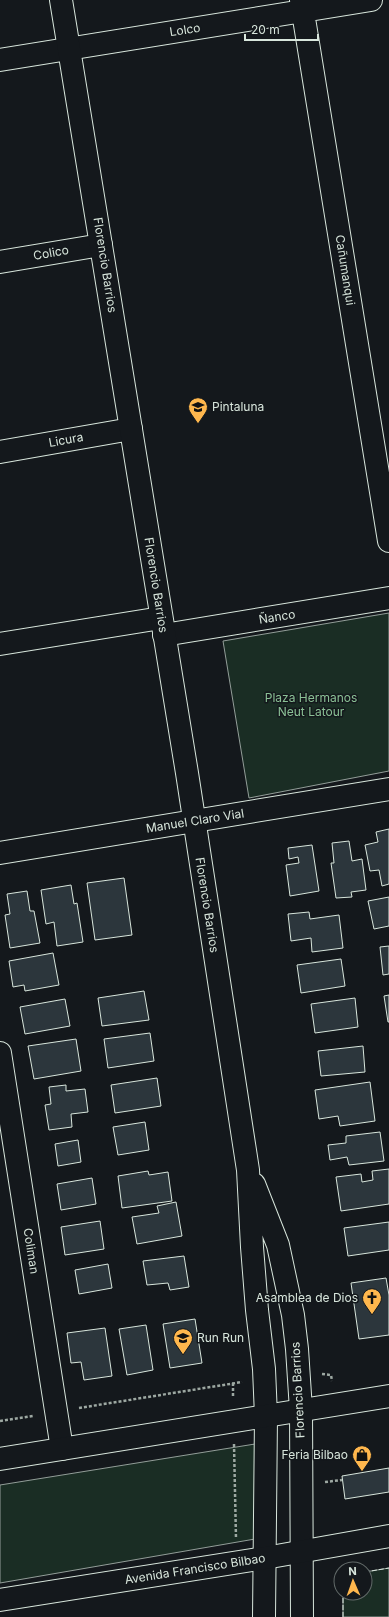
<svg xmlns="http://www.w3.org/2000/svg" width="389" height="1617" font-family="Inter,sans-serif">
	<rect width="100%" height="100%" fill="#14181c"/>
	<!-- green -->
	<path fill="#1a2d24" stroke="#939e99" d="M389 613V771L249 798 223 641Z
		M255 1444V1539L0 1583V1485Z
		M389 1568V1617H343V1593H365V1572Z"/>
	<!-- building -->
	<path fill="#2c363c" stroke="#d8e6dc" d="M389 829V884L382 886 379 870 370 871 365 845 378 842 376 832Z
		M349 841 352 861 362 859 366 890 351 892 352 897 336 898 331 863H334L332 843Z
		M312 845 319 891 290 896 286 865 299 863 298 857 289 859 288 848Z
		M124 878 132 935 95 940 87 883Z
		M71 885 74 904 77 903 83 942 57 946 54 922 46 924 41 890Z
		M27 891 30 911H34L40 943 10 948 5 915 10 914 7 894Z
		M389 897V926L374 929 368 901Z
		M309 912 310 919 339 915 343 948 312 952 311 938 291 941 288 914Z
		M389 946V974L383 975 380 947Z
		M53 953 59 985 25 991 24 985 13 987 9 961Z
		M341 959 345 986 301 993 297 965Z
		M144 991 149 1020 102 1026 98 998Z
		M389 995V1022H388L384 996Z
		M355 998 358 1027 315 1033 311 1004Z
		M65 999 70 1026 25 1034 20 1007Z
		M150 1033 154 1061 108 1068 104 1039Z
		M76 1039 81 1071 34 1079 28 1046Z
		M363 1046 365 1072 321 1076 318 1051Z
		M157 1078 161 1106 115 1113 111 1085Z
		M370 1082 375 1121 340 1126 338 1116 319 1119 315 1090Z
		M66 1085V1091L85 1089 88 1112 71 1114 72 1127 49 1130 45 1105 51 1104 49 1087Z
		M145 1122 149 1150 118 1155 113 1127Z
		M380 1132 384 1161 349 1165 347 1157 330 1160 328 1145 346 1143V1136Z
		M78 1140 81 1162 58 1166 55 1144Z
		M389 1169V1204L341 1211 336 1177 361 1174 362 1182 373 1180 372 1171Z
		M148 1171 149 1175 168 1172 172 1201 122 1208 118 1176Z
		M92 1178 96 1204 61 1210 57 1184Z
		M176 1202 182 1236 137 1244 132 1217 159 1213 157 1206Z
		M100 1221 104 1249 65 1255 61 1227Z
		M389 1222V1250L348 1256 344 1228Z
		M184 1256 189 1287 170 1290 168 1283 147 1285 143 1261Z
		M108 1264 112 1288 79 1294 75 1270Z
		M386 1278 389 1295V1335L359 1339 351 1283Z
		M195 1319 202 1363 170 1368 163 1324Z
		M146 1325 153 1370 127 1375 119 1329Z
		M105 1328 112 1376 84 1380 81 1362 71 1363 67 1333Z
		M389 1468V1492L345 1499 342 1476Z"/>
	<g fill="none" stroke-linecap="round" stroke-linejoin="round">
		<defs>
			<path id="minor" d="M301 0 389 541
				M0 60 371 0
				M0 262 101 245
				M0 452 131 429
				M164 635 389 598
				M0 644 161 618
				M0 853 389 789
				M0 1053 62 1449"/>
			<path id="secondary" d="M61 0 187 773 248 1170 252 1247 257 1310 264 1369 266 1416 264 1617
				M254 1184 278 1245 293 1315 297 1349 301 1410 302 1617"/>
			<path id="primary" d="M0 1459 389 1396
				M0 1600 265 1558 389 1536"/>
		</defs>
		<!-- minor casing -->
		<use href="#minor" stroke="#d8e6dc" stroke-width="24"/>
		<!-- secondary casing -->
		<use href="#secondary" stroke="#d8e6dc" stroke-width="24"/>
		<!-- primary casing -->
		<use href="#primary" stroke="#d8e6dc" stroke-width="24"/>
		<!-- path -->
		<path stroke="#9da8a2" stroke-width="2.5" stroke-dasharray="3 2" stroke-linecap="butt" d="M322 1374 331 1375 332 1381
			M233 1383V1397
			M79 1408 242 1382
			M0 1421 33 1416
			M234 1444 236 1539
			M325 1482 342 1480"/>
		<!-- minor -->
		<use href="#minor" stroke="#14181c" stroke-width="22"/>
		<!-- secondary -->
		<use href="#secondary" stroke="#14181c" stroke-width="22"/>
		<!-- primary -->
		<use href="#primary" stroke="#14181c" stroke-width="22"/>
		<!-- fence -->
		<path stroke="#d8e6dc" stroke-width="1" stroke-dasharray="5 2" stroke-linecap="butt" d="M365 1572 389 1568
			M343 1617V1593"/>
	</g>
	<!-- icons -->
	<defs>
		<symbol id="school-pin" viewBox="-11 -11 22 30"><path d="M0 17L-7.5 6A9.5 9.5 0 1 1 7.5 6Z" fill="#ffb74d" stroke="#14181c"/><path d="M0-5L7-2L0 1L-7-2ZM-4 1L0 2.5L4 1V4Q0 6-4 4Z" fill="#111"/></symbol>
		<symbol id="church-pin" viewBox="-11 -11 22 30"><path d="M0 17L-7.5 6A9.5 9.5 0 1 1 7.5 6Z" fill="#ffb74d" stroke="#14181c"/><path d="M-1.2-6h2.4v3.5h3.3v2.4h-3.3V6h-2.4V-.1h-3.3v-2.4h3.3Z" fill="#111"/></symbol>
		<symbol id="shop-pin" viewBox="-11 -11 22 30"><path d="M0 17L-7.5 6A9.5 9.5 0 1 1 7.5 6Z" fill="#ffb74d" stroke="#14181c"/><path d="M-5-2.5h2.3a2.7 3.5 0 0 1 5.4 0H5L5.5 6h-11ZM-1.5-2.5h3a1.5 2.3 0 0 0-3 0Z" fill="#111"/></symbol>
	</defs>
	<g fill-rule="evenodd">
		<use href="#school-pin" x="187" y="396" width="22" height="30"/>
		<use href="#church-pin" x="361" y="1287" width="22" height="30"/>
		<use href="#school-pin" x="172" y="1327" width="22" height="30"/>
		<use href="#shop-pin" x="351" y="1444" width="22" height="30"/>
	</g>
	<g text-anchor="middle" stroke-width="3" stroke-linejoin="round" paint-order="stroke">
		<!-- street labels -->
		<g font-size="12" fill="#d8e6dc" stroke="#14181c">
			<text transform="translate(185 30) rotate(-9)" y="4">Lolco</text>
			<text transform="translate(51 253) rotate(-10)" y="4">Colico</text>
			<text transform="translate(105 265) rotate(81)" y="4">Florencio Barrios</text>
			<text transform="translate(345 270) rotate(81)" y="4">Cañumanqui</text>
			<text transform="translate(66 440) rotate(-10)" y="4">Licura</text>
			<text transform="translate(156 585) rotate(81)" y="4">Florencio Barrios</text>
			<text transform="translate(277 617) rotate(-9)" y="4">Ñanco</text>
			<text transform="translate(195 821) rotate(-9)" y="4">Manuel Claro Vial</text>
			<text transform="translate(207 905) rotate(81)" y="4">Florencio Barrios</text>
			<text transform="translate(31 1251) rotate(81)" y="4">Coliman</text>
			<text transform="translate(298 1390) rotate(-93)" y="4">Florencio Barrios</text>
			<text transform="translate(195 1569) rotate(-9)" y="4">Avenida Francisco Bilbao</text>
		</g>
		<!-- poi labels -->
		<g font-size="12" fill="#d8e6dc" stroke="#14181c" text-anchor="start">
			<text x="212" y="411">Pintaluna</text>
			<text x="358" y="1302" text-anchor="end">Asamblea de Dios</text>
			<text x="197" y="1342">Run Run</text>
			<text x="348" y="1459" text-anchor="end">Feria Bilbao</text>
		</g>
		<!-- park labels -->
		<g font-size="12" fill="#8ac095" stroke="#14181c">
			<text x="311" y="702">Plaza Hermanos<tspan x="311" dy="14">Neut Latour</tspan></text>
		</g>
	</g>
	<!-- north arrow -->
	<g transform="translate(353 1581) rotate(358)"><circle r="19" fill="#14181c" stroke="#626a69"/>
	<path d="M0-3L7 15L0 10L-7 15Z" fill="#ffb74d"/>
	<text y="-6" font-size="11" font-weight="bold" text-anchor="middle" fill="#d8e6dc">N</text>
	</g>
	<!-- scale -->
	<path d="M245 34v6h73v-6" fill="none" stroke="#d8e6dc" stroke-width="2"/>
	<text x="251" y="34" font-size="12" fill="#d8e6dc" stroke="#14181c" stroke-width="3" paint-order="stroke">20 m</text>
</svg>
